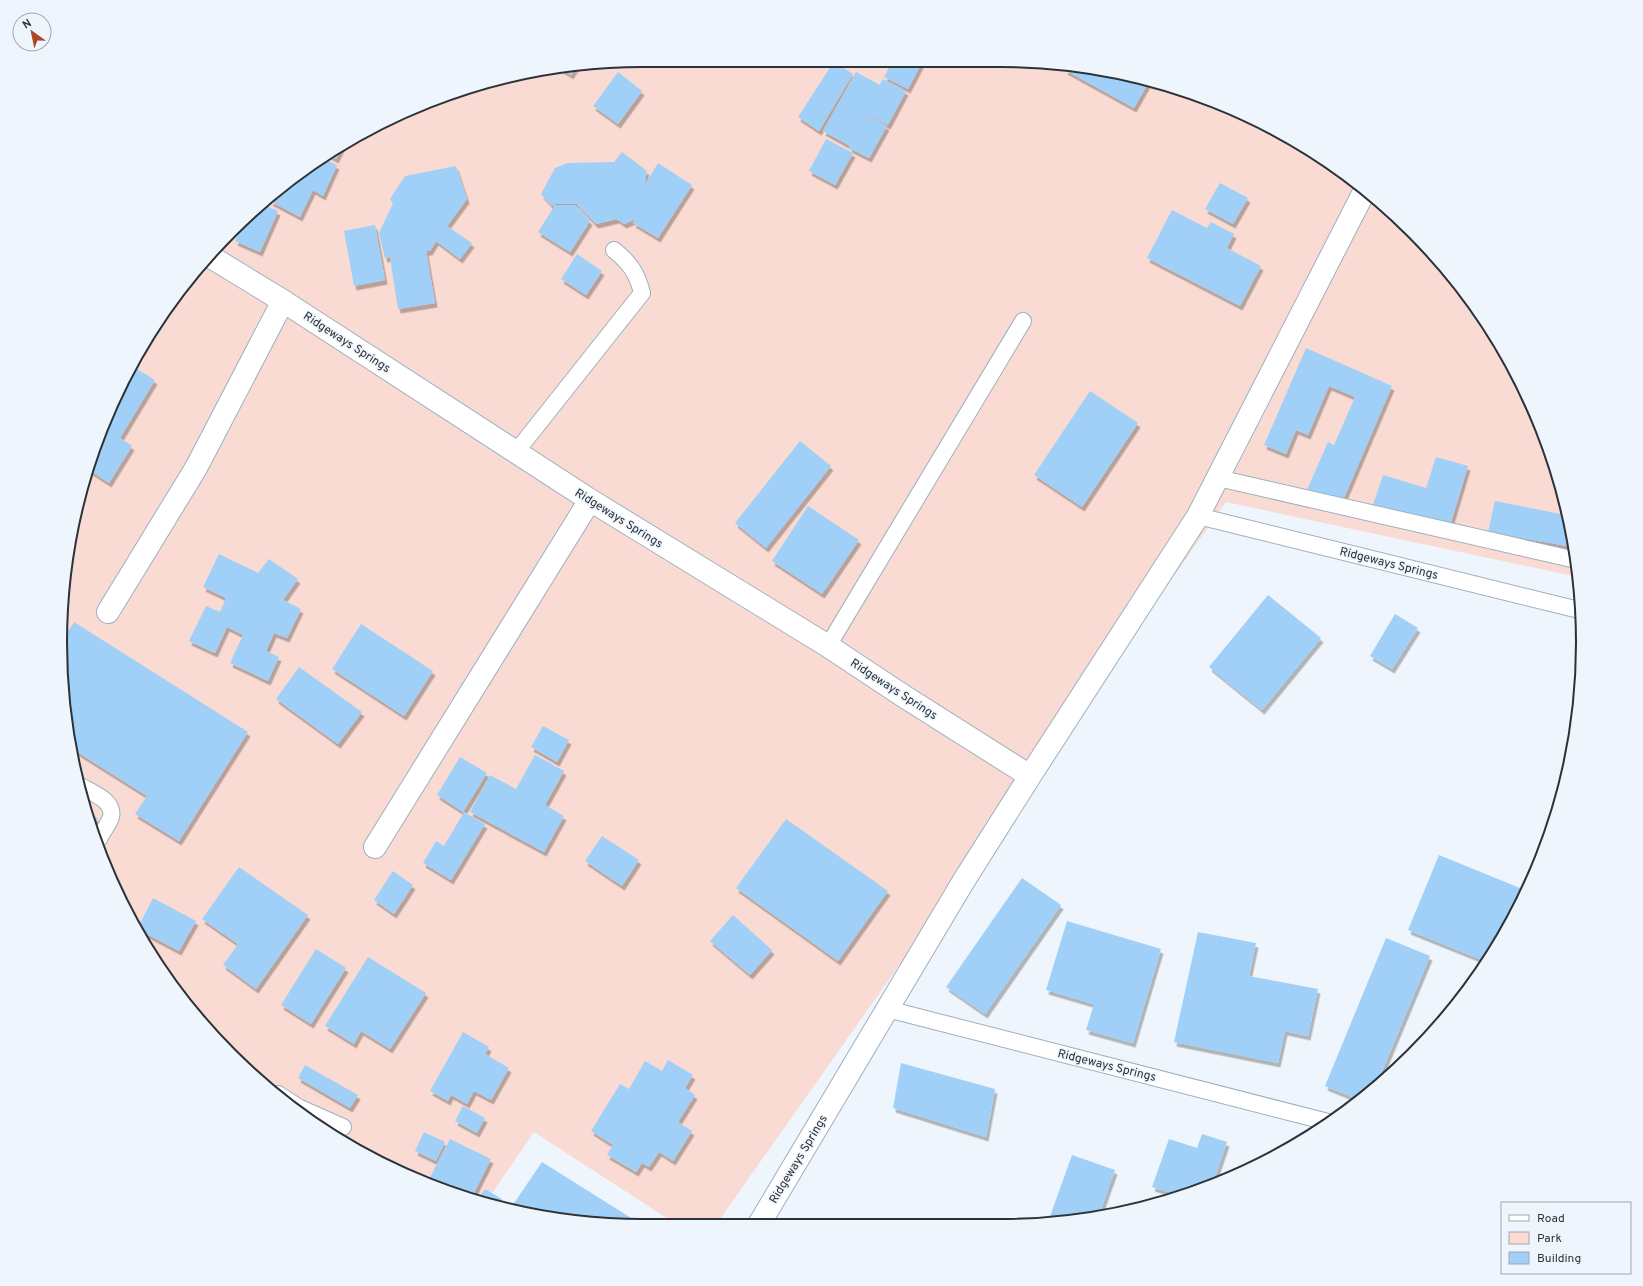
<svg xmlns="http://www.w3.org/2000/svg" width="1643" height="1286" font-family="Overpass,sans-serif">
	<defs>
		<filter id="shadow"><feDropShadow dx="2.5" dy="4.5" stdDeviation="0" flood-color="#0004"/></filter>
	</defs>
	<rect width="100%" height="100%" fill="#eef5fc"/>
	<!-- green -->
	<path fill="#f9dbd3" d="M1038 61 1187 91 1291 138 1355 181 1438 258 1505 351 1552 455 1578 567V577L1226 502 715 1226H679L534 1132 486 1202 420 1182 319 1128 231 1055 138 935 80 794 60 643 80 492 138 352 231 231 351 138 492 80 567 65Z"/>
	<!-- building -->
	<path fill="#a0d0f8" filter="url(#shadow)" d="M892 62H918L921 64 908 89 884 77Z
		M833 63H836L853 74 819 131 798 117Z
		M567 65H577L571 75 558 67Z
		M1067 67 1109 75 1148 83 1134 108 1065 70Z
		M618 72 642 91 618 124 593 106Z
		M856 72 880 85 864 113 883 79 906 91 888 125 867 114 850 146 823 131Z
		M867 115 887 126 869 158 849 148Z
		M826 139 853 153 835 185 809 171Z
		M344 143 336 159 329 155Z
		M622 152 647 171 644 186 658 163 692 185 658 238 633 223 636 219 624 224 617 219 596 224 577 205 578 204H555L552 206 541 194 555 168 568 163 614 162Z
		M324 159 337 165 323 196 313 190 300 217 270 201Z
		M456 166 467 199 447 226 472 243 460 259 436 241 430 251H426L435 303 398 309 390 258 420 253 385 258 379 233 393 203 390 199 405 176Z
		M1220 183 1248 198 1233 224 1205 209Z
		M264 205 278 211 260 252 235 241 245 220Z
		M555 205H575L590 221 570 252 538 232Z
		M1172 210 1207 228 1211 222 1234 234 1227 248 1261 266 1240 306 1147 258Z
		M375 225 385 280 354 286 344 231Z
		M577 254 602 271 586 295 561 279Z
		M1306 348 1392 386 1341 505 1307 490 1328 442 1334 445 1355 397 1329 386 1308 435 1296 430 1286 454 1264 445Z
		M132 366 155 380 120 438 132 446 109 483 89 470Z
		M1090 391 1138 423 1082 507 1034 475Z
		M800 441 831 466 766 548 735 523Z
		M1436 457 1468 466 1449 529 1373 505 1383 475 1426 488Z
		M1495 501 1566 515 1573 547 1488 532Z
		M808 506 859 540 822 594 772 561Z
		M219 554 258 573 269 559 298 579 283 600 301 609 287 638 274 633 266 651 279 657 268 681 230 663 243 635 227 627 215 653 189 641 206 606 220 612 226 598 203 587Z
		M1268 595 1321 638 1262 710 1209 667Z
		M1395 614 1418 628 1392 669 1370 656Z
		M74 622 248 732 179 841 135 814 147 796 74 750 60 644Z
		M361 624 433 671 404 716 332 669Z
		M299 667 362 712 338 744 276 699Z
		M543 726 569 740 557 762 531 747Z
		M535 755 564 771 545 805 564 816 544 852 470 812 490 775 516 789Z
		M460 757 487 773 463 812 437 795Z
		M87 810 98 819 93 826 89 816Z
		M464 812 485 824 451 880 423 863 436 841 444 846Z
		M786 819 888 891 838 961 736 888Z
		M602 836 639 860 622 886 585 861Z
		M1439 855 1527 891 1523 901 1485 961 1408 930Z
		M239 867 308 915 256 989 223 965 238 944 202 919Z
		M393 871 413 885 394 914 374 900Z
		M1022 878 1061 905 985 1014 946 987Z
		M153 898 196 921 179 951 137 929Z
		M733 915 772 950 750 975 710 941Z
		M1067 921 1161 949 1133 1043 1086 1030 1094 1004 1046 990Z
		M1198 932 1256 943 1249 976 1318 989 1308 1036 1285 1031 1278 1063 1174 1042Z
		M1386 938 1430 956 1375 1088 1359 1100 1325 1086Z
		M316 949 346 968 311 1024 281 1005Z
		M368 957 426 993 390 1049 361 1031 354 1044 325 1026Z
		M463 1032 489 1047 485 1054 509 1068 491 1100 474 1091 467 1104 451 1095 448 1101 430 1091Z
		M668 1060 693 1075 685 1088 695 1095 678 1122 692 1131 673 1161 659 1152 649 1167 642 1163 636 1172 607 1155 613 1145 591 1131 620 1084 629 1089 645 1061 662 1071Z
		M901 1063 995 1089 986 1137 893 1108Z
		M305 1065 358 1095 350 1108 298 1078Z
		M463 1106 485 1118 477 1133 455 1121Z
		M424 1132 445 1142 436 1161 415 1151Z
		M1202 1134 1227 1142 1213 1183 1182 1196 1152 1187 1169 1139 1197 1148Z
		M450 1139 491 1159 472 1197 427 1183Z
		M1072 1155 1115 1170 1100 1212 1050 1222H1048Z
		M542 1162 644 1226 529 1215 510 1209Z
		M1236 1168 1243 1170 1235 1174Z
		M485 1189 502 1199 499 1205 478 1199Z"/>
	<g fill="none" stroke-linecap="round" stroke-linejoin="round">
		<defs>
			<path id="lane" d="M516 452 642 293C637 273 630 263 614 250
				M1218 478 1576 560
				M1198 516 1579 610
				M828 646 1023 321
				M79 785C90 792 115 800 111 817 109 824 102 832 99 839
				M887 1009 1328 1122
				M278 1094 298 1107 343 1127"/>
			<path id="street" d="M211 257 283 301 590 500 828 646 905 697 1030 776 963 882 758 1226
				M108 612 196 468 283 301
				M1030 776 1198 516 1365 190
				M375 847 590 500"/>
		</defs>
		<!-- lane casing -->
		<use href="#lane" stroke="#9eb0bf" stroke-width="18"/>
		<!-- street casing -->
		<use href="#street" stroke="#9eb0bf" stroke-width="24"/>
		<!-- lane -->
		<use href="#lane" stroke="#fff" stroke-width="16"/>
		<!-- street -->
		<use href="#street" stroke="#fff" stroke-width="22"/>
	</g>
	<g text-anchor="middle" stroke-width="3" stroke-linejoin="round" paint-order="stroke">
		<!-- street labels -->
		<g font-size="12" fill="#2b3339" stroke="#eef5fc">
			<text transform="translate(347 342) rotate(33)" y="4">Ridgeways Springs</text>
			<text transform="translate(619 518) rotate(32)" y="4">Ridgeways Springs</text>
			<text transform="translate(1389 563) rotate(14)" y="4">Ridgeways Springs</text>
			<text transform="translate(894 689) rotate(33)" y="4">Ridgeways Springs</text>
			<text transform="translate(1107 1065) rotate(14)" y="4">Ridgeways Springs</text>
			<text transform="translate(798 1159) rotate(-59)" y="4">Ridgeways Springs</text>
		</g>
	</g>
	<!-- crop -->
	<path d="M0 0H1643V1286H0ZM643 67H1000A576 576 0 0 1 1576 643V643A576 576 0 0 1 1000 1219H643A576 576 0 0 1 67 643V643A576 576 0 0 1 643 67Z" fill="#eef5fc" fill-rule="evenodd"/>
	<path fill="none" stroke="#2b3339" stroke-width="2" d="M643 67H1000A576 576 0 0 1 1576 643V643A576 576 0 0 1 1000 1219H643A576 576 0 0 1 67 643V643A576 576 0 0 1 643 67Z"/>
	<!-- legend -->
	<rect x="1501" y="1202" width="130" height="72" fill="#eef5fc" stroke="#a0a7ae"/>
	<rect x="1509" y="1215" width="20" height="6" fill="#ffffff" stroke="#a0a7ae"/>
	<text x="1537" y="1222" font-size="12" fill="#2b3339">Road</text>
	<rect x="1509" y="1232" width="20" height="12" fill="#f9dbd3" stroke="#a0a7ae"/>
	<text x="1537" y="1242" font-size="12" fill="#2b3339">Park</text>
	<rect x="1509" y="1252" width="20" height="12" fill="#a0d0f8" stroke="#a0a7ae"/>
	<text x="1537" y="1262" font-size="12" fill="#2b3339">Building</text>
	<!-- north arrow -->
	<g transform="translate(32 32) rotate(327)"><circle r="19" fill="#eef5fc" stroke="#a0a7ae"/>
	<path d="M0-3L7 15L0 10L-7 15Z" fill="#ae4627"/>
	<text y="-6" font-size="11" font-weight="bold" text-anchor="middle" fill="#2b3339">N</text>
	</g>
</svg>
